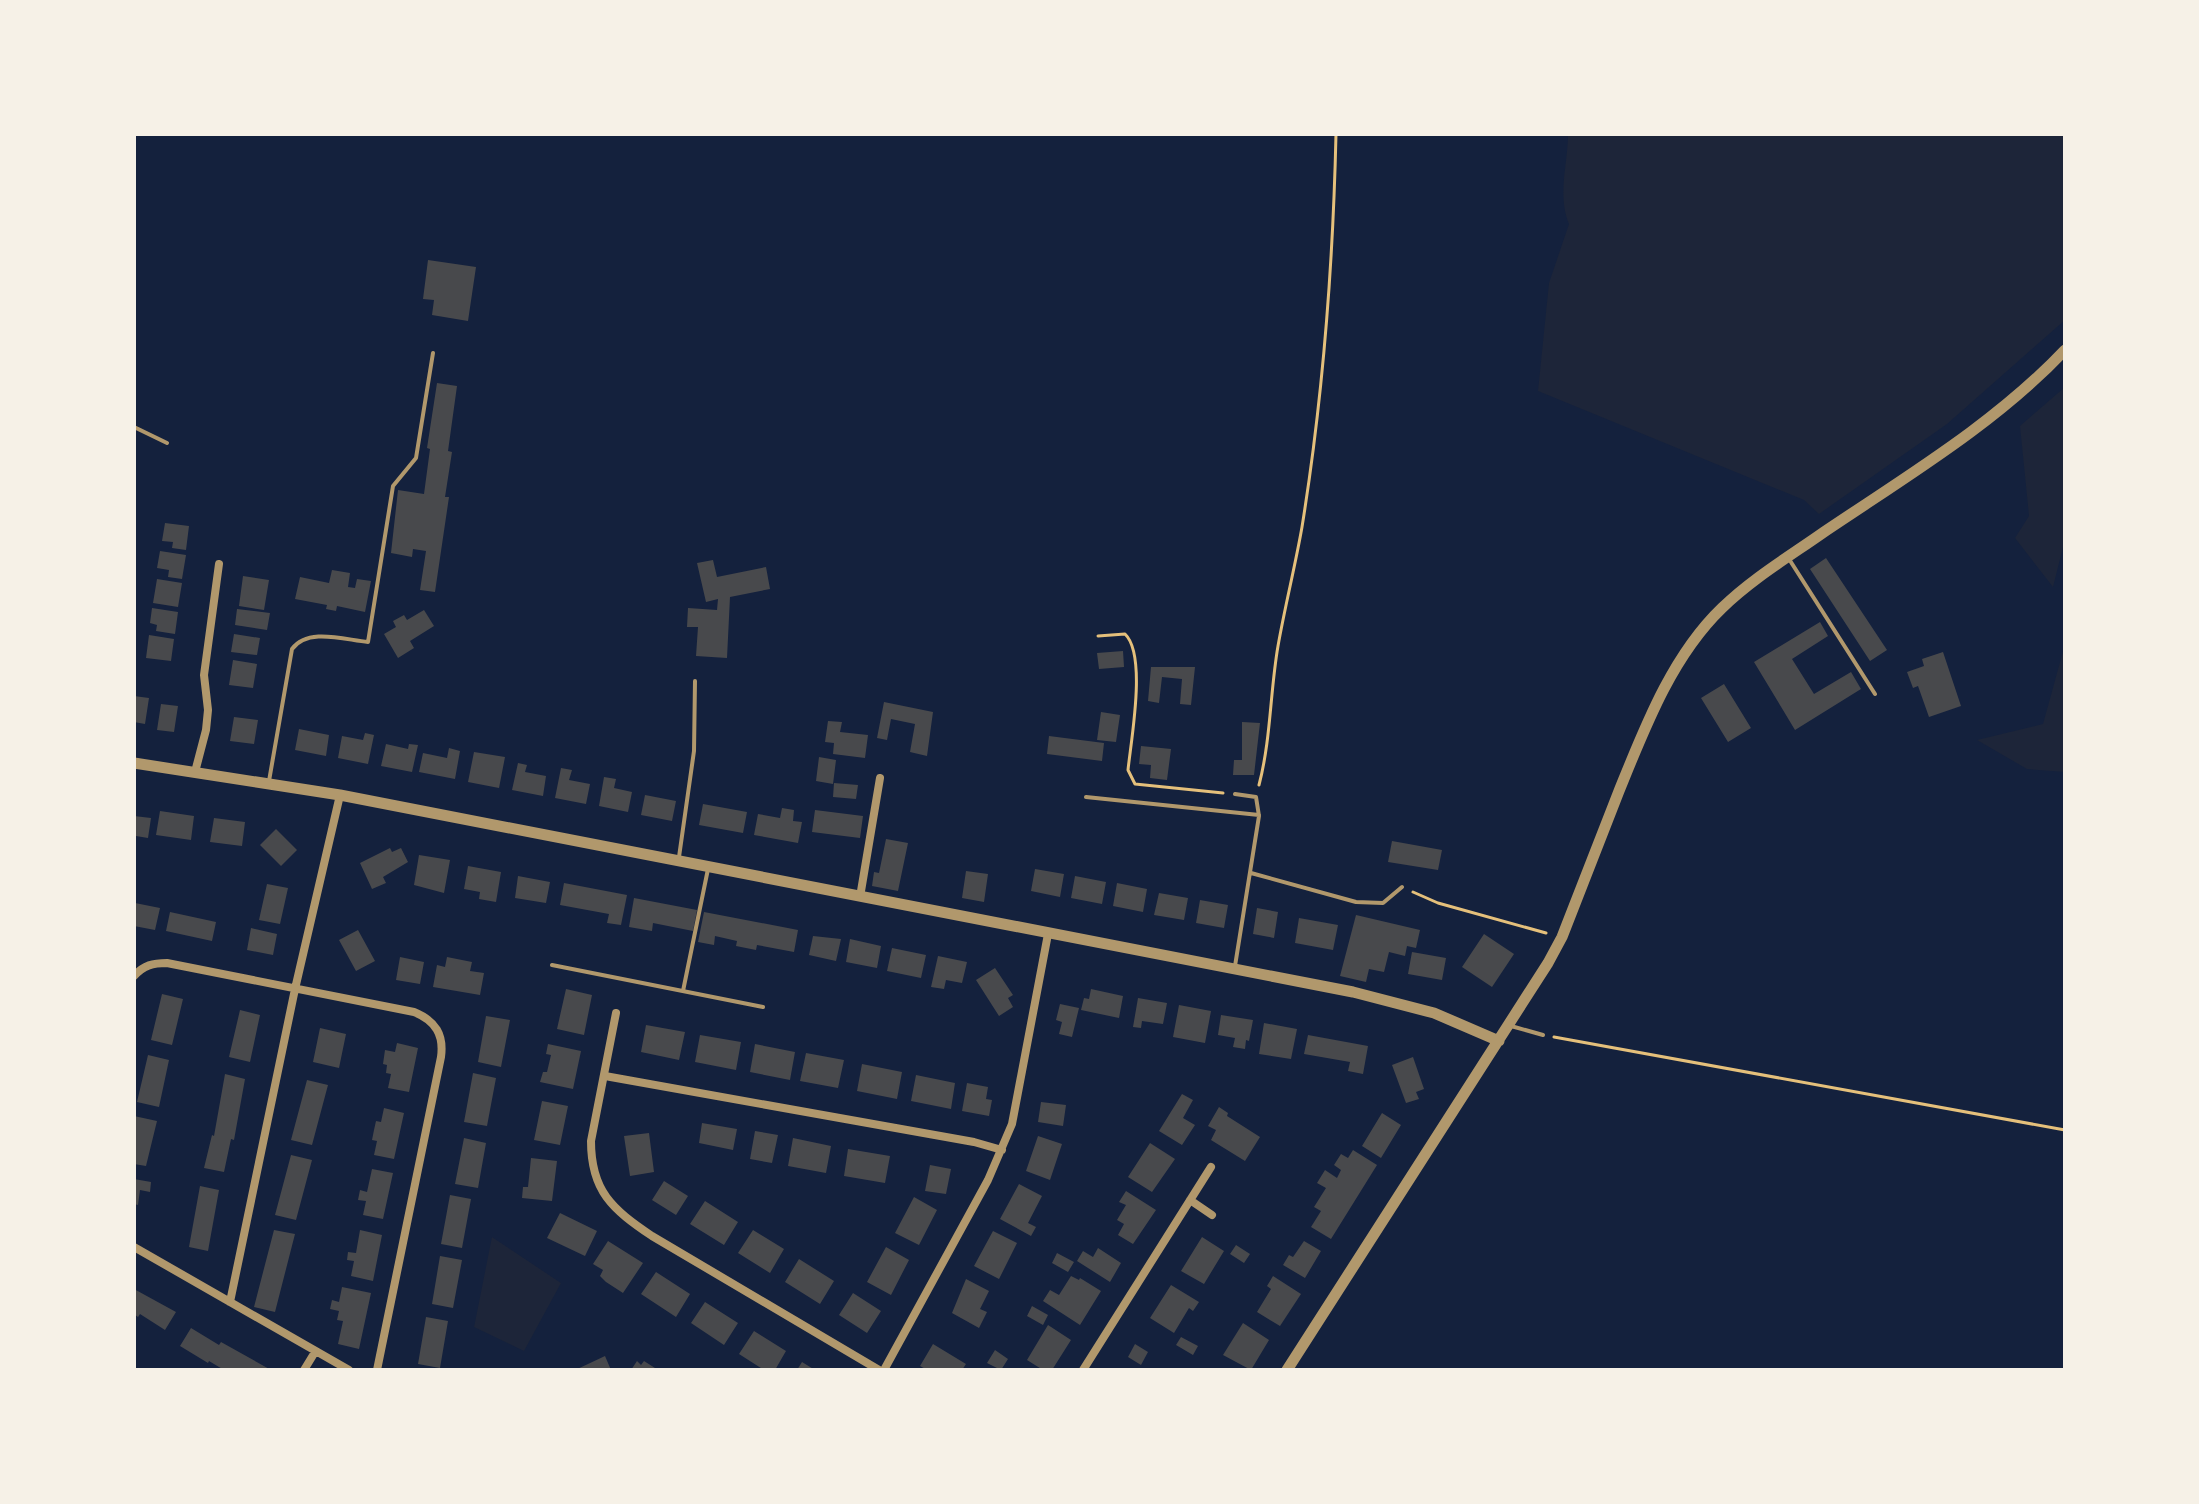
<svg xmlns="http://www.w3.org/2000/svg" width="2199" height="1504" font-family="'Noto Sans',sans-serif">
	<rect width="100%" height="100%" fill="#14213d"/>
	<!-- green -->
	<path fill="#1d2539" d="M1568 134H2065V320L1947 424 1819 514 1804 500 1538 391 1549 283 1569 224C1557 195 1568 164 1568 134Z
		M2065 387V539L2053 587 2015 538 2029 516 2020 426Z
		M2065 644V772L2027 769 1977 740 2043 724Z
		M492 1237 561 1283 524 1351 474 1327Z"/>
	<!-- building -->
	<path fill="#48494c" d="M428 260 476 267 468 321 432 315 434 300 423 299Z
		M437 383 457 386 448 451 452 452 445 497H449L435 592 420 590 426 551 413 549 412 557 391 553 398 490 424 494 430 449 427 448Z
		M165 523 189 526 186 550 172 548 173 542 162 541Z
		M160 551 186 555 182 579 168 577 169 570 157 568Z
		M1826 558 1887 650 1870 661 1810 569Z
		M713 560 717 577 766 567 770 589 730 597 727 658 696 656 698 627H687L688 608 717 610 718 599 706 602 697 563Z
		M332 570 350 573 348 587 355 588 357 579 371 581 365 612 337 606 336 611 326 609 327 605 295 599 300 577 329 583Z
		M243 576 269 580 264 610 239 606Z
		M157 579 182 583 178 607 153 603Z
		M152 608 178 612 175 634 156 631 157 625 150 623Z
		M237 609 270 613 267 630 235 625Z
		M424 610 434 626 410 641 414 648 398 658 384 634 396 627 393 621 404 615 407 620Z
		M1820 622 1828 636 1792 659 1814 694 1851 672 1861 689 1795 730 1754 662Z
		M234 634 260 638 257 655 231 652Z
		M149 635 174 639 171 661 146 658Z
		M1123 651 1124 667 1099 669 1097 653Z
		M1943 652 1961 706 1929 717 1918 686 1913 688 1907 672 1924 666 1922 659Z
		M233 660 257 664 253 688 229 685Z
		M1151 667H1195L1191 705 1180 704 1182 679 1162 677 1159 703 1148 701Z
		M1724 684 1751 728 1728 742 1701 698Z
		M134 696 149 698 145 724 134 722Z
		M884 702 933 712 927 756 910 752 915 724 891 719 887 740 877 738Z
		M161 704 178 706 174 732 157 730Z
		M1101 712 1120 715 1116 742 1097 740Z
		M234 717 258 720 254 744 230 741Z
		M828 721 842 722 840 732 868 735 865 758 833 754 834 743 825 742Z
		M1242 722 1260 723 1254 775H1233L1234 760H1242Z
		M299 729 329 735 326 756 295 750Z
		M365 733 374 735 368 764 338 758 342 736 363 740Z
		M1049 736 1104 743 1102 761 1047 754Z
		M386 744 408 749 409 744 418 745 412 772 381 766Z
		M1141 746 1171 749 1167 780 1150 778 1151 765 1139 764Z
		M449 748 460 751 455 779 419 772 423 753 447 758Z
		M474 752 505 757 499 788 468 782Z
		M819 757 836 760 833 784 816 781Z
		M518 763 527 765 525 772 546 776 543 796 512 790Z
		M561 768 572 770 569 780 590 784 586 804 555 798Z
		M604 777 616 779 614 788 632 792 628 812 599 806Z
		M834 783 858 785 856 799 833 797Z
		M645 795 676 801 672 821 641 815Z
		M703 804 747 812 743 833 699 825Z
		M782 808 794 810 793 821 802 822 798 843 754 835 758 814 780 818Z
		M815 810 863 816 860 838 812 832Z
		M160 811 194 816 191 840 156 835Z
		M134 816 151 818 148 838 136 836Z
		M214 818 245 822 242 846 210 842Z
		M276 829 297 850 281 866 260 845Z
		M886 839 908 843 898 891 872 886 874 872 879 873Z
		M1392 841 1442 850 1438 870 1388 862Z
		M390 848 392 852 401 848 408 862 383 877 386 883 372 889 360 863Z
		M419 855 450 860 444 893 414 885Z
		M468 866 501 872 496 902 479 899 480 892 464 889Z
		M1035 869 1064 874 1060 897 1031 891Z
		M966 871 988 874 984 902 962 898Z
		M518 876 550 882 546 903 515 898Z
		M1075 876 1106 882 1102 904 1071 898Z
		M564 883 627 895 621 925 607 923 609 914 560 905Z
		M1117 883 1147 889 1143 912 1113 906Z
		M267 884 288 888 280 924 259 920Z
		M1159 893 1188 898 1184 920 1154 915Z
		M634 898 697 910 693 931 653 923 652 931 629 927Z
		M1200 900 1228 905 1224 928 1196 923Z
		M135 903 160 908 155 930 134 926Z
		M1257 908 1278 912 1274 938 1253 934Z
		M170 912 216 922 212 941 166 931Z
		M704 912 798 930 794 952 757 945 756 950 736 946 737 941 715 936 714 945 698 942Z
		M1356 915 1420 930 1416 948 1407 946 1405 956 1389 952 1384 972 1369 969 1366 982 1340 976Z
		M1299 918 1338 925 1333 950 1295 943Z
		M251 928 277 934 273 955 247 950Z
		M358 930 375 961 356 971 339 940Z
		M1484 934 1514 954 1492 987 1462 967Z
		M813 936 841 939 836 961 809 955Z
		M850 939 881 946 877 968 846 962Z
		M892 948 926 955 921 978 887 971Z
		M1412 952 1446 958 1442 980 1408 974Z
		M938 956 967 962 962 983 946 980 944 989 931 987Z
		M400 957 424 962 420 984 396 980Z
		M447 957 472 962 470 971 484 973 480 995 433 987 437 965 445 967Z
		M995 968 1013 995 1008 998 1013 1007 999 1016 976 980Z
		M566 989 592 995 584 1035 557 1029Z
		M1091 989 1123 996 1119 1018 1081 1010 1084 998 1089 999Z
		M162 994 183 999 172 1045 151 1040Z
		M1138 998 1167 1003 1163 1024 1142 1021 1141 1028 1133 1027Z
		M1060 1004 1079 1008 1072 1037 1059 1034 1062 1022 1056 1020Z
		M1179 1005 1211 1011 1205 1043 1173 1037Z
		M240 1010 260 1015 250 1062 229 1057Z
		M1221 1015 1253 1020 1249 1041 1246 1040 1245 1049 1233 1047 1235 1038 1218 1035Z
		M486 1016 510 1020 501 1067 478 1062Z
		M1264 1023 1297 1029 1291 1059 1259 1054Z
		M646 1025 685 1032 679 1060 641 1052Z
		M320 1028 346 1034 339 1068 313 1062Z
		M700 1035 741 1042 736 1070 695 1062Z
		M1308 1035 1368 1046 1363 1074 1348 1071 1350 1062 1304 1054Z
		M397 1043 418 1048 409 1092 388 1088 391 1074 386 1073 387 1065 383 1064 385 1050 395 1052Z
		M548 1044 581 1051 573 1089 540 1082 543 1072H547L551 1055 546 1054Z
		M755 1044 795 1052 790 1080 750 1072Z
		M806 1053 844 1060 838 1088 800 1081Z
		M148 1055 169 1060 159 1107 137 1102Z
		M1413 1057 1424 1089 1416 1092 1419 1099 1406 1103 1392 1065Z
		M862 1064 902 1072 897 1099 857 1091Z
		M473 1073 496 1078 487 1126 464 1122Z
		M225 1074 245 1079 234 1140 231 1139 224 1172 204 1168 212 1135 214 1136Z
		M916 1075 955 1083 951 1109 911 1101Z
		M307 1080 328 1085 312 1145 291 1140Z
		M967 1083 988 1087 986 1099 992 1100 989 1116 962 1111Z
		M1182 1094 1193 1100 1183 1118 1195 1125 1182 1145 1159 1131Z
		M542 1101 568 1106 560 1145 534 1140Z
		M1041 1102 1066 1105 1063 1126 1038 1122Z
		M1219 1107 1228 1113 1227 1116 1260 1137 1245 1161 1211 1140 1216 1130 1208 1126Z
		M384 1108 404 1113 394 1159 374 1155 377 1141 372 1140 374 1130 376 1121 381 1122Z
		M1382 1113 1401 1125 1381 1158 1362 1146Z
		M134 1116 157 1121 146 1166 134 1164Z
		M702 1123 737 1129 733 1150 699 1143Z
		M755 1131 778 1135 772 1163 750 1159Z
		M649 1133 654 1172 630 1176 624 1136Z
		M1038 1136 1062 1144 1050 1180 1026 1171Z
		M464 1138 486 1143 478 1188 455 1184Z
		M793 1138 831 1146 826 1173 788 1166Z
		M1150 1143 1175 1159 1152 1192 1128 1177Z
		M848 1149 890 1156 885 1183 844 1176Z
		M1353 1150 1377 1165 1331 1239 1311 1227 1321 1211 1314 1207 1326 1188 1317 1183 1325 1170 1337 1178 1341 1170 1334 1165 1341 1154 1348 1158Z
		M291 1155 312 1160 296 1220 275 1215Z
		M531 1158 557 1161 552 1201 522 1198 523 1187H528Z
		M930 1165 951 1169 946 1194 925 1191Z
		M372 1169 393 1173 383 1219 363 1215 366 1201 358 1200 360 1190 367 1192Z
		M134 1179 151 1182 150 1192 140 1190 138 1205 134 1204Z
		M664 1181 688 1196 676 1215 652 1200Z
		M1019 1184 1042 1196 1028 1223 1036 1227 1031 1236 1000 1219Z
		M200 1186 219 1190 208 1251 189 1247Z
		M1126 1191 1156 1210 1133 1244 1118 1235 1124 1224 1117 1220 1126 1205 1119 1202Z
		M450 1195 471 1199 462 1248 441 1244Z
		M914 1197 937 1210 919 1245 895 1233Z
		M705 1201 738 1222 724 1245 690 1224Z
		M560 1213 597 1231 585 1256 547 1238Z
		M274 1230 295 1234 275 1312 254 1307Z
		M360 1230 382 1235 373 1281 351 1276 354 1261 347 1260 348 1252 356 1253Z
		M753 1230 784 1249 770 1273 738 1253Z
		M993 1231 1017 1243 999 1279 974 1266Z
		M1202 1237 1224 1251 1204 1284 1181 1271Z
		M608 1241 643 1263 623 1293 606 1282 600 1276 603 1270 593 1264Z
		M1304 1241 1321 1251 1305 1278 1283 1265 1289 1255 1293 1257Z
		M1236 1245 1250 1254 1244 1263 1230 1254Z
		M886 1247 909 1260 891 1295 867 1282Z
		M1098 1248 1121 1263 1110 1282 1077 1261 1083 1251 1093 1257Z
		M1057 1253 1074 1262 1068 1272 1052 1263Z
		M440 1256 462 1260 453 1308 432 1304Z
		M799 1259 834 1281 820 1304 785 1282Z
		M656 1272 690 1294 676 1317 641 1294Z
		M1071 1276 1079 1280 1080 1278 1101 1291 1080 1325 1043 1301 1050 1290 1059 1295Z
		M1273 1276 1301 1294 1280 1326 1257 1312 1271 1289 1267 1286Z
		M966 1279 989 1291 980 1309 987 1312 979 1328 952 1313Z
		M1171 1285 1199 1302 1193 1311 1189 1308 1174 1333 1150 1318Z
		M342 1287 371 1293 359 1349 338 1344 343 1321 337 1320 339 1311 330 1309 332 1300 339 1302Z
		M134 1289 176 1312 165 1330 140 1314 138 1317 134 1314Z
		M853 1293 881 1311 867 1333 839 1315Z
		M705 1302 738 1323 724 1345 691 1323Z
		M1032 1306 1048 1315 1043 1325 1027 1316Z
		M426 1317 448 1321 440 1368 418 1364Z
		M1243 1323 1269 1340 1251 1370 1223 1355Z
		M1048 1325 1071 1340 1052 1370H1043L1027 1360Z
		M191 1328 219 1345 221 1342 271 1370H224L209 1361 208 1363 180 1346Z
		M754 1331 786 1351 775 1370H764L739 1354Z
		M1181 1337 1198 1346 1193 1355 1176 1345Z
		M933 1344 966 1364 962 1370H927L920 1366Z
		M1135 1344 1148 1352 1141 1365 1128 1357Z
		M995 1350 1008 1359 1001 1370 987 1363Z
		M605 1356 611 1370H575L588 1364Z
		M637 1361 641 1365 644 1361 655 1368 654 1370H631Z
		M802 1362 815 1370H797Z"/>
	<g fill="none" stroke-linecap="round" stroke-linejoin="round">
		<!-- path -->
		<path stroke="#e5c07b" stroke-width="3" d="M1098 636 1125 634C1147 655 1131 740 1128 770L1135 784 1223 793
			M1259 785C1271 739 1270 692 1278 646 1285 606 1295 567 1302 527 1323 397 1333 266 1336 134
			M1413 892 1438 903 1546 933
			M1554 1037 2065 1130"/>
		<!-- service -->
		<path stroke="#b1986c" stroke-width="4" d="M134 427 167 443
			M1789 559 1875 694
			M269 781 292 649C308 627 345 640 368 642L393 486 416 458 433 353
			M1235 794 1256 797 1259 816 1235 966
			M1086 797 1259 815
			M679 857 694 751 695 681
			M1251 873 1356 902 1383 903 1402 887
			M552 965 763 1007
			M683 991 708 869
			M1511 1026 1543 1035"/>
		<!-- minor -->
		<path stroke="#b1986c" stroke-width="8" d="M195 772 206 730 208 710 204 675 219 564
			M860 897 880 778
			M134 976C144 965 153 963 167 963L414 1012C436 1021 444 1035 441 1057L377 1370
			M616 1013 591 1141C591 1191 612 1209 652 1236L879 1370
			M605 1076 974 1142 1002 1150
			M1190 1200 1212 1215
			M134 1247 349 1370
			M230 1302 295 989 340 795
			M304 1370 315 1352
			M884 1370 988 1180 1012 1124 1048 934
			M1083 1370 1211 1167"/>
		<!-- tertiary -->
		<path stroke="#b1986c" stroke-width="11" d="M134 763 340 795 1353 992 1434 1013 1499 1041
			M1287 1370 1548 963 1562 937C1581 888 1600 840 1619 791 1645 727 1672 656 1722 608 1753 578 1790 556 1824 532 1907 476 1996 423 2065 350"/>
	</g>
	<!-- border -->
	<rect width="2199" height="1504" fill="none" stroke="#f6f1e7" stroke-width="272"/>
</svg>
